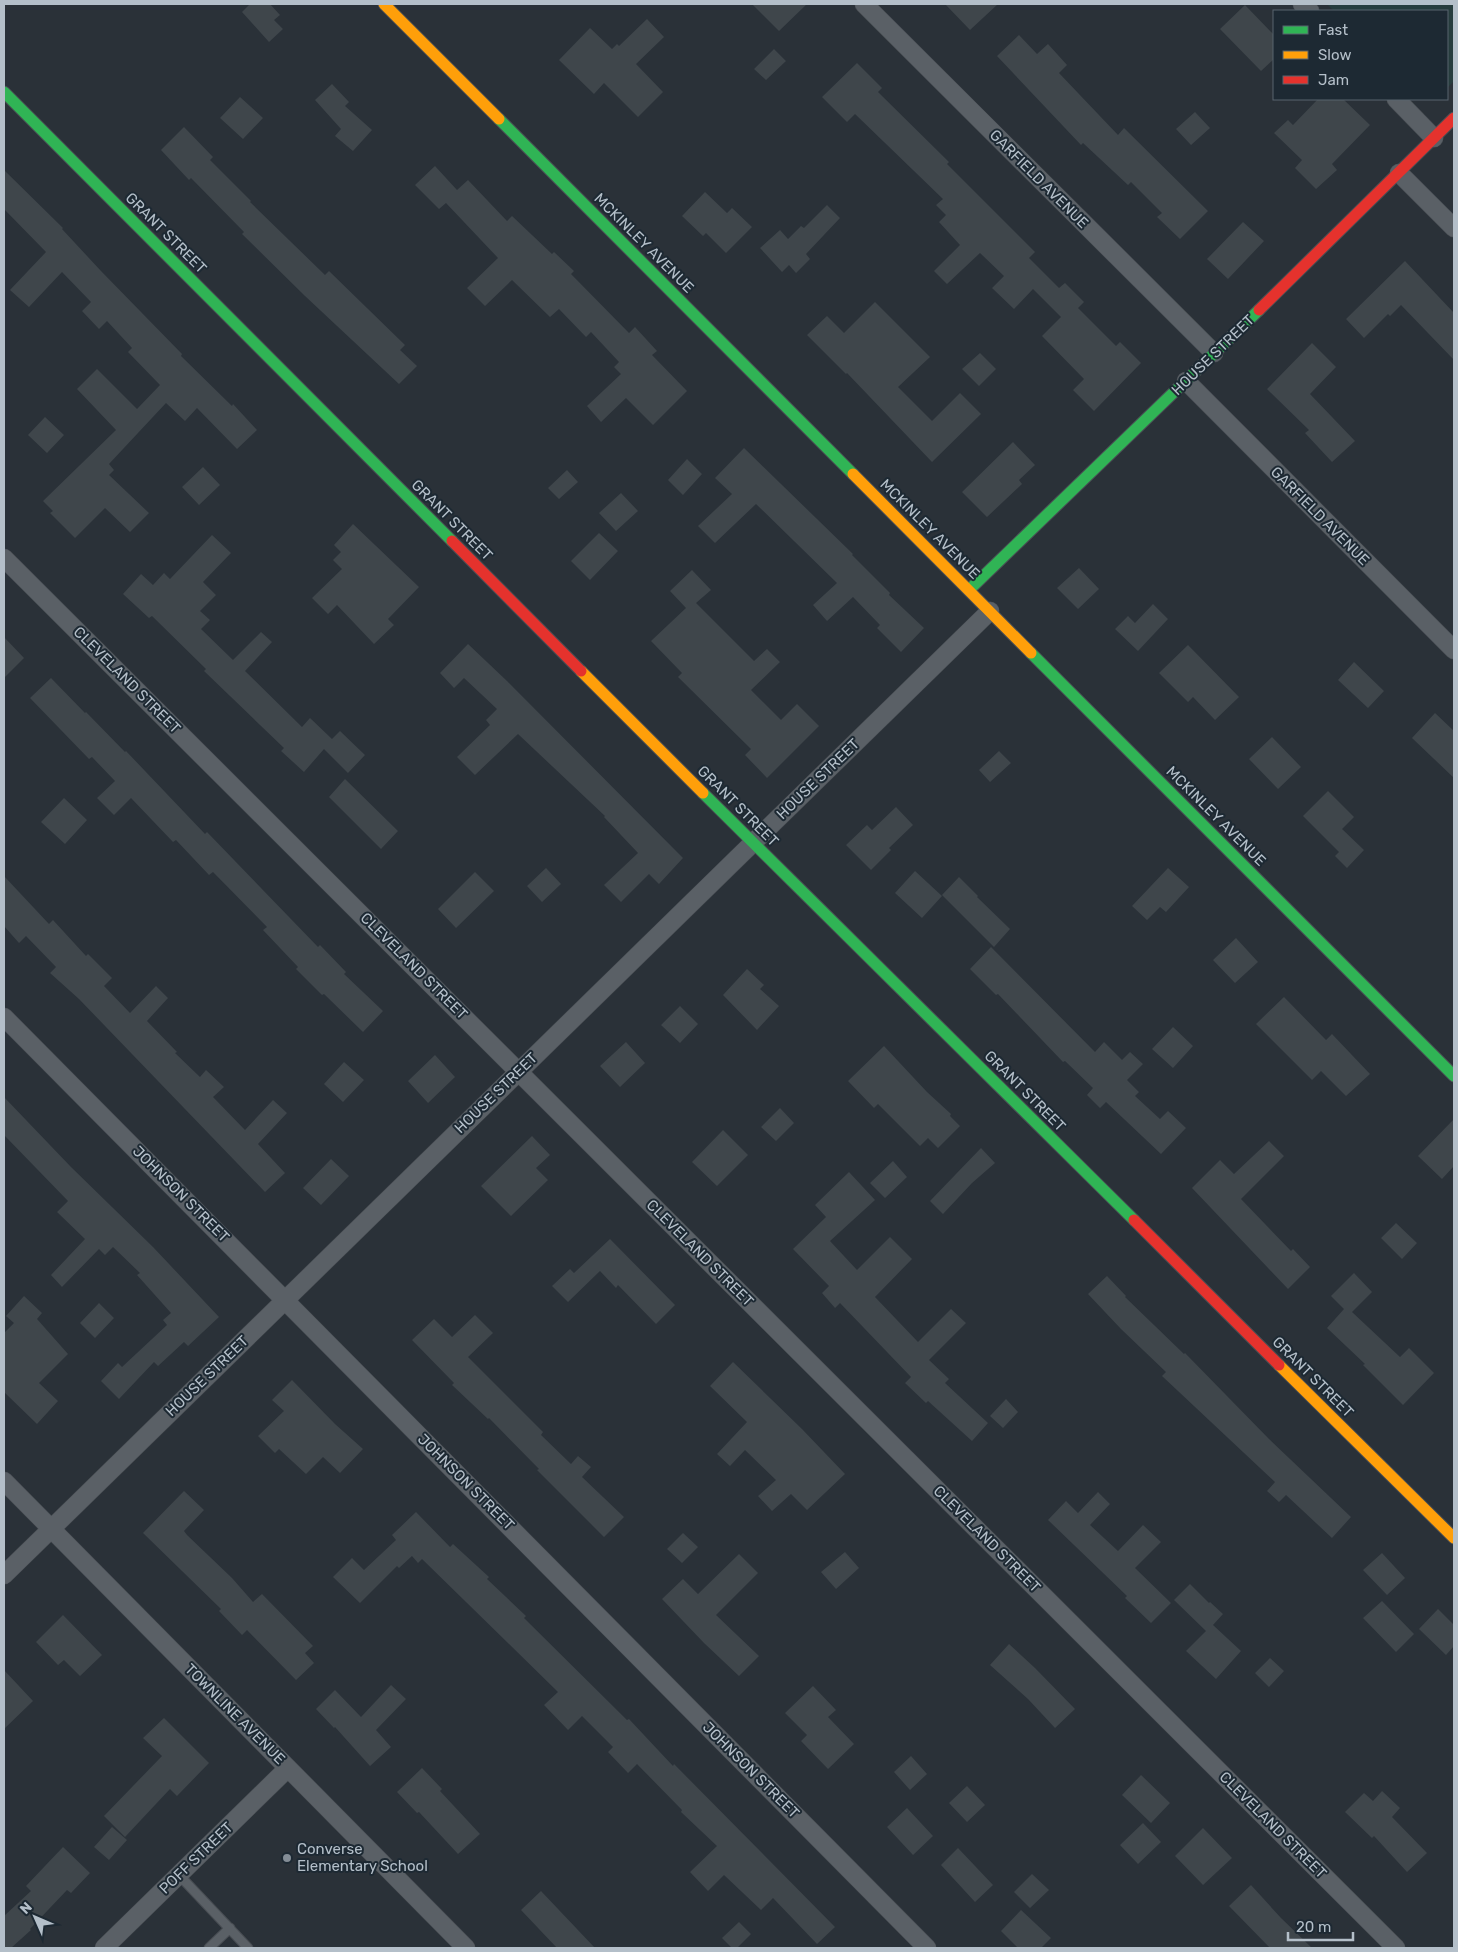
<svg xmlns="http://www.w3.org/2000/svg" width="1458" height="1952" font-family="Rubik,sans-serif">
	<rect width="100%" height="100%" fill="#2a3138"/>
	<!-- green -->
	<path fill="#273d3e" d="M1327 4H1454V81L1447 88V11H1334Z"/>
	<!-- building -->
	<path fill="#3f464b" d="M250 4H270L280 15 274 20 283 29 269 42 242 12Z
		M752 4H807L779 31Z
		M945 4H998L970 30Z
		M1245 5 1274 35V59L1261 71 1220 29Z
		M647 19 664 37 636 64 663 92 638 117 604 83 594 94 559 60 590 28 612 49 617 44 619 46Z
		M1019 35 1037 54 1048 44 1067 65 1059 73 1118 135 1124 128 1208 211 1180 239 1157 217 1162 213 1131 182 1128 185 1083 143 1081 145 997 56Z
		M774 49 786 61 766 80 754 69Z
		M857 63 882 88 878 92 949 162 947 164 1035 252 1029 258 1059 288 1065 283 1084 302 1078 308 1116 346 1120 342 1141 363 1094 411 1073 390 1084 379 1042 336 1061 317 1033 289 1014 309 992 288 1004 276 980 253 947 284 934 271 960 245 939 222 946 215 936 205 943 199 855 114 847 122 822 97Z
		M332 84 349 102 345 106 372 130 353 151 335 136 341 129 315 100Z
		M240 97 263 118 243 139 220 118Z
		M1318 99H1343L1370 125 1332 164 1337 170 1316 189 1295 168 1302 160 1274 133 1288 120 1293 125Z
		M1195 112 1210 128 1191 145 1176 129Z
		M184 127 213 157 210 160 251 201 250 202 325 275 329 271 405 345 400 350 417 366 399 384 305 296 242 234 244 232 191 178 189 180 161 150Z
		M435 166 457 190 468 180 507 221 512 216 552 254 554 252 574 271 571 274 629 333 635 327 657 351 652 355 687 391 653 425 626 398 601 422 587 406 621 374 614 367 619 362 591 332 586 337 559 309 550 317 512 280 485 306 467 288 498 258 446 203 439 209 415 185Z
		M4 170 63 228 62 229 101 271 182 354 181 356 232 406 233 404 257 430 237 449 197 408 185 421 166 403 109 464 114 470 109 475 149 513 130 532 105 508 75 538 50 513 53 511 43 501 116 430 77 389 97 369 137 409 160 385 128 352 132 348 107 321 99 329 82 311 91 302 62 272 29 307 10 290 46 252 4 209Z
		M705 192 727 213 732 208 752 227 726 253 706 233 703 236 682 216Z
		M827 205 840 218 806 254 810 259 796 273 789 265 782 272 760 248 780 230 788 239 801 226 804 228Z
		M1243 222 1264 241 1228 279 1207 259Z
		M1405 261 1454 313V360L1401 305 1390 316 1388 314 1364 338 1346 319Z
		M875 302 930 357 898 387 932 421 960 393 981 414 932 462 847 373 846 374 807 335 827 316 844 333Z
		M1312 343 1336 367 1310 394 1355 441 1332 462 1305 433 1309 430 1267 389Z
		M980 353 996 369 979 386 962 369Z
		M45 417 64 435 47 453 28 435Z
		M1013 442 1035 465 1019 480 1022 484 987 517 962 492Z
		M744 448 853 554 852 555 890 593 889 595 924 628 901 652 877 628 880 625 853 597 827 621 813 605 837 583 756 504 715 543 698 526 732 494 715 478Z
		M687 459 702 474 683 495 668 480Z
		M203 467 220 485 199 505 182 487Z
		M567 470 578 482 559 499 548 488Z
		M621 493 638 511 616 531 599 513Z
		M353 524 419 587 388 619 394 625 374 644 337 605 328 614 312 598 342 569 333 560 341 552 334 545Z
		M599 533 618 551 590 580 571 561Z
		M212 535 231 553 203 582 216 595 200 611 210 620 201 629 233 660 261 632 272 642 245 671 302 727 310 718 332 739 340 731 365 755 348 773 324 749 304 772 281 751 284 748 204 671 206 669 152 616 149 618 123 594 141 574 153 585 164 573 170 579Z
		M1079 568 1099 589 1078 609 1057 588Z
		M692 570 711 590 696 603 754 661 767 649 780 662 751 690 781 720 797 704 819 726 767 778 745 755 751 749 678 677 682 673 651 641 686 608 670 591Z
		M1153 604 1168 619 1138 651 1115 629 1128 616 1135 623Z
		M4 637 24 658 4 678Z
		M468 644 507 681 683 858 659 884 649 874 621 902 604 885 638 853 604 817 605 816 518 734 475 775 457 757 490 725 486 720 497 709 464 678 454 688 440 673Z
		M1188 645 1239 697 1215 720 1193 697 1188 702 1159 673Z
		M1354 662 1384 691 1368 708 1338 680Z
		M51 678 85 713 86 712 125 752 126 751 205 834 207 832 318 947 320 945 346 972 344 974 383 1011 363 1032 324 994 322 995 296 969 298 967 263 930 267 927 213 872 209 875 176 840 173 842 131 798 114 815 97 798 115 781 92 757 89 759 30 698Z
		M1435 713 1454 731V778L1412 738Z
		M1272 737 1301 767 1278 789 1249 759Z
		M999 751 1011 763 990 782 979 770Z
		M345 779 398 831 381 849 329 797Z
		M1328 791 1354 817 1342 829 1364 850 1347 868 1335 856 1339 852 1303 816Z
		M64 798 87 820 65 844 41 822Z
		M896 807 913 825 889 848 891 850 871 870 846 845 867 825 872 830Z
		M546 868 561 884 542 902 527 886Z
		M1168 868 1189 887 1166 912 1160 907 1147 920 1132 906Z
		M915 871 942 896 922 918 895 893Z
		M475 872 494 891 456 928 438 909Z
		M4 876 49 924 53 920 86 956 88 954 112 978 104 986 130 1013 156 986 168 998 147 1021 177 1052 175 1053 200 1077 206 1070 224 1087 213 1097 245 1130 273 1100 287 1113 258 1144 285 1173 265 1192 79 999 50 973 56 967 26 936 19 943 4 926Z
		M959 877 978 896 977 897 1010 929 994 947 942 895Z
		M1236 938 1258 962 1235 983 1213 960Z
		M991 947 1095 1052 1104 1042 1122 1060 1130 1052 1143 1064 1127 1080 1139 1092 1135 1096 1160 1119 1168 1111 1186 1128 1161 1154 1106 1102 1100 1108 1087 1095 1093 1088 1065 1061 1063 1062 998 994 996 995 970 969Z
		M747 969 764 985 760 989 779 1006 757 1030 723 995Z
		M1284 997 1326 1040 1332 1034 1370 1074 1346 1096 1321 1071 1312 1080 1256 1024Z
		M680 1006 698 1024 680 1043 661 1025Z
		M1173 1027 1193 1046 1173 1068 1152 1049Z
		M626 1042 645 1063 620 1087 600 1066Z
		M884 1046 927 1092 951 1114 950 1116 960 1126 938 1148 928 1138 920 1146 878 1104 874 1108 848 1081Z
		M435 1055 455 1077 428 1103 408 1081Z
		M344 1062 364 1080 343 1102 324 1084Z
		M4 1097 71 1167 153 1247 219 1317 188 1346 184 1342 158 1366 154 1362 119 1399 101 1381 118 1363 122 1367 167 1325 163 1320 171 1313 137 1275 140 1273 113 1247 105 1255 99 1249 62 1287 51 1275 85 1239 57 1212 68 1201 4 1135Z
		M780 1108 794 1123 776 1141 761 1127Z
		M1454 1119V1166L1442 1179 1418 1156Z
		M723 1130 748 1155 717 1186 692 1162Z
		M532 1136 550 1155 536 1168 548 1180 511 1216 481 1186Z
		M1269 1141 1284 1156 1241 1199 1291 1251 1293 1249 1310 1267 1288 1289 1192 1188 1220 1160 1234 1174Z
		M981 1148 995 1163 972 1183 943 1214 930 1201Z
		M331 1159 349 1176 321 1205 303 1188Z
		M893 1161 907 1177 885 1198 870 1183Z
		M849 1172 875 1200 830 1241 857 1270 890 1237 912 1259 875 1297 918 1342 951 1309 966 1323 929 1360 949 1379 945 1383 988 1423 972 1441 928 1401 926 1403 905 1383 911 1377 840 1303 835 1308 822 1293 829 1286 793 1249 826 1217 815 1205Z
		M1396 1223 1417 1243 1402 1259 1381 1238Z
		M610 1239 675 1305 656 1324 618 1285 616 1288 600 1271 568 1302 552 1286 570 1269 574 1273Z
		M1354 1273 1372 1292 1352 1312 1400 1357 1409 1348 1434 1373 1403 1405 1363 1365 1365 1364 1327 1328 1344 1309 1331 1296Z
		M1107 1276 1126 1296 1125 1297 1184 1354 1185 1353 1269 1439 1351 1517 1332 1538 1286 1495 1279 1502 1267 1491 1275 1482 1162 1376 1166 1372 1121 1329 1088 1294Z
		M24 1296 42 1313 37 1319 68 1354 39 1383 58 1401 37 1424 4 1392V1333L14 1323 6 1316Z
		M99 1303 114 1318 95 1338 80 1323Z
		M475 1315 493 1333 468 1357 543 1432 541 1435 571 1464 578 1456 591 1467 582 1477 624 1517 604 1537 537 1470 539 1469 489 1418 488 1419 452 1385 454 1383 412 1340 434 1319 452 1337Z
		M733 1362 802 1429 845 1474 807 1510 791 1494 772 1511 758 1496 776 1480 745 1450 730 1466 717 1454 747 1422 710 1386Z
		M292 1380 335 1424 363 1449 340 1473 323 1457 306 1474 279 1449 275 1453 258 1436 284 1411 272 1400Z
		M1006 1399 1018 1412 1003 1428 990 1416Z
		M184 1491 204 1510 184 1531 187 1535 232 1578 253 1602 262 1594 313 1646 305 1653 314 1663 296 1680 247 1630 242 1635 219 1611 221 1609 143 1533Z
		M1098 1492 1110 1504 1090 1525 1118 1551 1143 1525 1161 1542 1135 1568 1171 1603 1151 1623 1125 1598 1127 1596 1048 1520 1066 1501 1078 1513Z
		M416 1512 450 1547 453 1544 489 1577 487 1579 526 1616 524 1618 627 1720 629 1719 673 1766 674 1764 835 1927 817 1944 773 1898 761 1910 724 1875 708 1891 690 1872 717 1846 681 1812 682 1810 637 1764 628 1773 608 1752 613 1747 582 1716 568 1730 544 1705 558 1692 422 1559 418 1563 412 1556 399 1568 397 1566 360 1603 333 1577 352 1558 364 1570 396 1540 392 1535Z
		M683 1533 698 1547 682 1563 667 1549Z
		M845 1552 859 1568 836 1589 821 1572Z
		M1382 1553 1405 1578 1387 1595 1363 1570Z
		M739 1554 758 1573 716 1615 759 1656 739 1676 704 1643 662 1599 683 1579 698 1594Z
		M1190 1584 1209 1603 1210 1602 1223 1614 1213 1625 1241 1651 1216 1679 1186 1651 1206 1631 1174 1600Z
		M1382 1601 1414 1634 1396 1652 1363 1618Z
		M1438 1609 1454 1625V1646L1446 1655 1419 1629Z
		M63 1615 102 1655 80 1676 64 1660 58 1665 36 1642Z
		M1009 1644 1035 1668 1075 1709 1055 1728 1028 1699 990 1665Z
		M1270 1658 1284 1671 1269 1687 1255 1673Z
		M4 1670 33 1701 4 1729Z
		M391 1685 406 1699 376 1730 391 1747 370 1766 335 1727 334 1728 316 1709 335 1690 361 1717Z
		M813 1686 836 1710 828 1717 854 1744 828 1769 801 1741 807 1735 785 1713Z
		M164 1718 209 1763 177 1796 170 1789 125 1837 104 1816 162 1756 143 1738Z
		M911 1756 927 1774 910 1790 894 1772Z
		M422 1768 442 1789 440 1791 480 1834 458 1854 419 1812 417 1813 397 1792Z
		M1141 1775 1170 1803 1151 1823 1122 1795Z
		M967 1786 985 1805 967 1822 949 1803Z
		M1382 1791 1400 1808 1392 1817 1427 1853 1407 1872 1374 1836 1372 1838 1345 1812 1364 1793 1373 1801Z
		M907 1808 933 1836 913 1855 887 1827Z
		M1143 1823 1161 1842 1138 1864 1120 1845Z
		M112 1827 127 1840 109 1860 94 1847Z
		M1203 1828 1232 1858 1203 1885 1175 1856Z
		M63 1847 90 1873 71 1893 67 1890 30 1929 31 1930 11 1948H4V1916L31 1891 26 1886Z
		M958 1848 993 1885 975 1902 941 1865Z
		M1032 1874 1049 1890 1030 1908 1014 1892Z
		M1251 1885 1281 1918 1312 1948H1270L1229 1906Z
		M541 1891 595 1948H557L521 1910Z
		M1021 1910 1051 1938 1041 1948H1018L1001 1931Z
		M739 1922 751 1934 737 1948H732L722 1938Z"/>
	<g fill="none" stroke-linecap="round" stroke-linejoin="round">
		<defs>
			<path id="lane" d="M179 1875 248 1948
				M209 1948 230 1928"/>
			<path id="street" d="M864 4 1214 353
				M1302 4 1310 11
				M1396 99 1434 138
				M1399 173 1454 228
				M1186 381 1454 650
				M4 558 1396 1948
				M4 1017 927 1948
				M4 1481 466 1948
				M4 1575 990 611
				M104 1948 288 1768"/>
			<path id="fast" d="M4 92 452 541
				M499 119 853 474
				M969 590 1259 310
				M1031 653 1454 1076
				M703 793 1134 1220"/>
			<path id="slow" d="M384 4 499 119
				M853 474 1031 653
				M581 671 703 793
				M1279 1365 1454 1538"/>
			<path id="jam" d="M1259 310 1454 118
				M452 541 581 671
				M1134 1220 1279 1365"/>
		</defs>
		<!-- lane casing -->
		<use href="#lane" stroke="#484d53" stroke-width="11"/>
		<!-- street casing -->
		<use href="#street" stroke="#484d53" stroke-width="19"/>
		<!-- fast casing -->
		<use href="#fast" stroke="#484d53" stroke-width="13"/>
		<!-- slow casing -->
		<use href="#slow" stroke="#484d53" stroke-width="13"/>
		<!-- jam casing -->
		<use href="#jam" stroke="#484d53" stroke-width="13"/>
		<!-- lane -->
		<use href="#lane" stroke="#5a6066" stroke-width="9"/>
		<!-- street -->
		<use href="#street" stroke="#5a6066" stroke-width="18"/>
		<!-- fast -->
		<use href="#fast" stroke="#30b455" stroke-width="11"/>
		<!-- slow -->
		<use href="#slow" stroke="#ff9f0a" stroke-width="11"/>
		<!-- jam -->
		<use href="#jam" stroke="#e5322d" stroke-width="11"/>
	</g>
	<!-- markers -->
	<circle fill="#848d96" stroke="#1d2933" stroke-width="2" cx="287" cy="1858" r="5"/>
	<g text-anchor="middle" stroke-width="4" stroke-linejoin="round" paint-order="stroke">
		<!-- street labels -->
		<g font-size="15" fill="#b4bfc9" stroke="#1d2933">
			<text transform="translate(1039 179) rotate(45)" y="5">GARFIELD AVENUE</text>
			<text transform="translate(166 233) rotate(45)" y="5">GRANT STREET</text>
			<text transform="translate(644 243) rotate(45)" y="5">MCKINLEY AVENUE</text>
			<text transform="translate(1213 355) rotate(-44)" y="5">HOUSE STREET</text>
			<text transform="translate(1320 516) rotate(45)" y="5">GARFIELD AVENUE</text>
			<text transform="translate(452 520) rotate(45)" y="5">GRANT STREET</text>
			<text transform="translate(930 529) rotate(45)" y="5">MCKINLEY AVENUE</text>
			<text transform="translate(127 680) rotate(45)" y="5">CLEVELAND STREET</text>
			<text transform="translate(818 779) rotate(-44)" y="5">HOUSE STREET</text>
			<text transform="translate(738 806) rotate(45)" y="5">GRANT STREET</text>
			<text transform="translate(1216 816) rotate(45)" y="5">MCKINLEY AVENUE</text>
			<text transform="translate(414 966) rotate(45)" y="5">CLEVELAND STREET</text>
			<text transform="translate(1025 1091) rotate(45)" y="5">GRANT STREET</text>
			<text transform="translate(496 1093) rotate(-44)" y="5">HOUSE STREET</text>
			<text transform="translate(181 1194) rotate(45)" y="5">JOHNSON STREET</text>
			<text transform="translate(700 1253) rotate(45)" y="5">CLEVELAND STREET</text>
			<text transform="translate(207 1376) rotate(-44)" y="5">HOUSE STREET</text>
			<text transform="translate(1313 1377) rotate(45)" y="5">GRANT STREET</text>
			<text transform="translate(466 1482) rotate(45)" y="5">JOHNSON STREET</text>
			<text transform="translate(987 1539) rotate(45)" y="5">CLEVELAND STREET</text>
			<text transform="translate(235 1714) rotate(45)" y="5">TOWNLINE AVENUE</text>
			<text transform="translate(751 1770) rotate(45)" y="5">JOHNSON STREET</text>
			<text transform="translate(1273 1825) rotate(45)" y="5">CLEVELAND STREET</text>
			<text transform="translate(196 1858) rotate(-44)" y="5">POFF STREET</text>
		</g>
		<!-- poi labels -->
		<g font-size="15" fill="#b4bfc9" stroke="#1d2933" text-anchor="start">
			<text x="297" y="1854">Converse<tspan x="297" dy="17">Elementary School</tspan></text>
		</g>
	</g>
	<!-- border -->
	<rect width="1458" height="1952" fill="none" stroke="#b4bfc9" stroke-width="10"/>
	<!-- legend -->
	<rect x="1273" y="10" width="175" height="90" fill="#1d2933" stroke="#59656f"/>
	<rect x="1283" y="26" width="25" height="8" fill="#30b455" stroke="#59656f"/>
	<text x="1318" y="35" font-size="15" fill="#b4bfc9">Fast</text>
	<rect x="1283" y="51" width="25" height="8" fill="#ff9f0a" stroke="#59656f"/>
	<text x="1318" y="60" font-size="15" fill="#b4bfc9">Slow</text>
	<rect x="1283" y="76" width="25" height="8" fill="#e5322d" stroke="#59656f"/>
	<text x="1318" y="85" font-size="15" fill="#b4bfc9">Jam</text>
	<!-- north arrow -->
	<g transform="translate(35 1917) rotate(315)" stroke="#1d2933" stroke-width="4" paint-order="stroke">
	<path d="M0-4L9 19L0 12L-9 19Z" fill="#b4bfc9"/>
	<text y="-8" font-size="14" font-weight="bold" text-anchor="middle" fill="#b4bfc9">N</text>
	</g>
	<!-- scale -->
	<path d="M1288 1932v8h65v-8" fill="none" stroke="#b4bfc9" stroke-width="2.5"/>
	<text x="1296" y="1932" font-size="15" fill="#b4bfc9" stroke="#1d2933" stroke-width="4" paint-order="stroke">20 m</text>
</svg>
